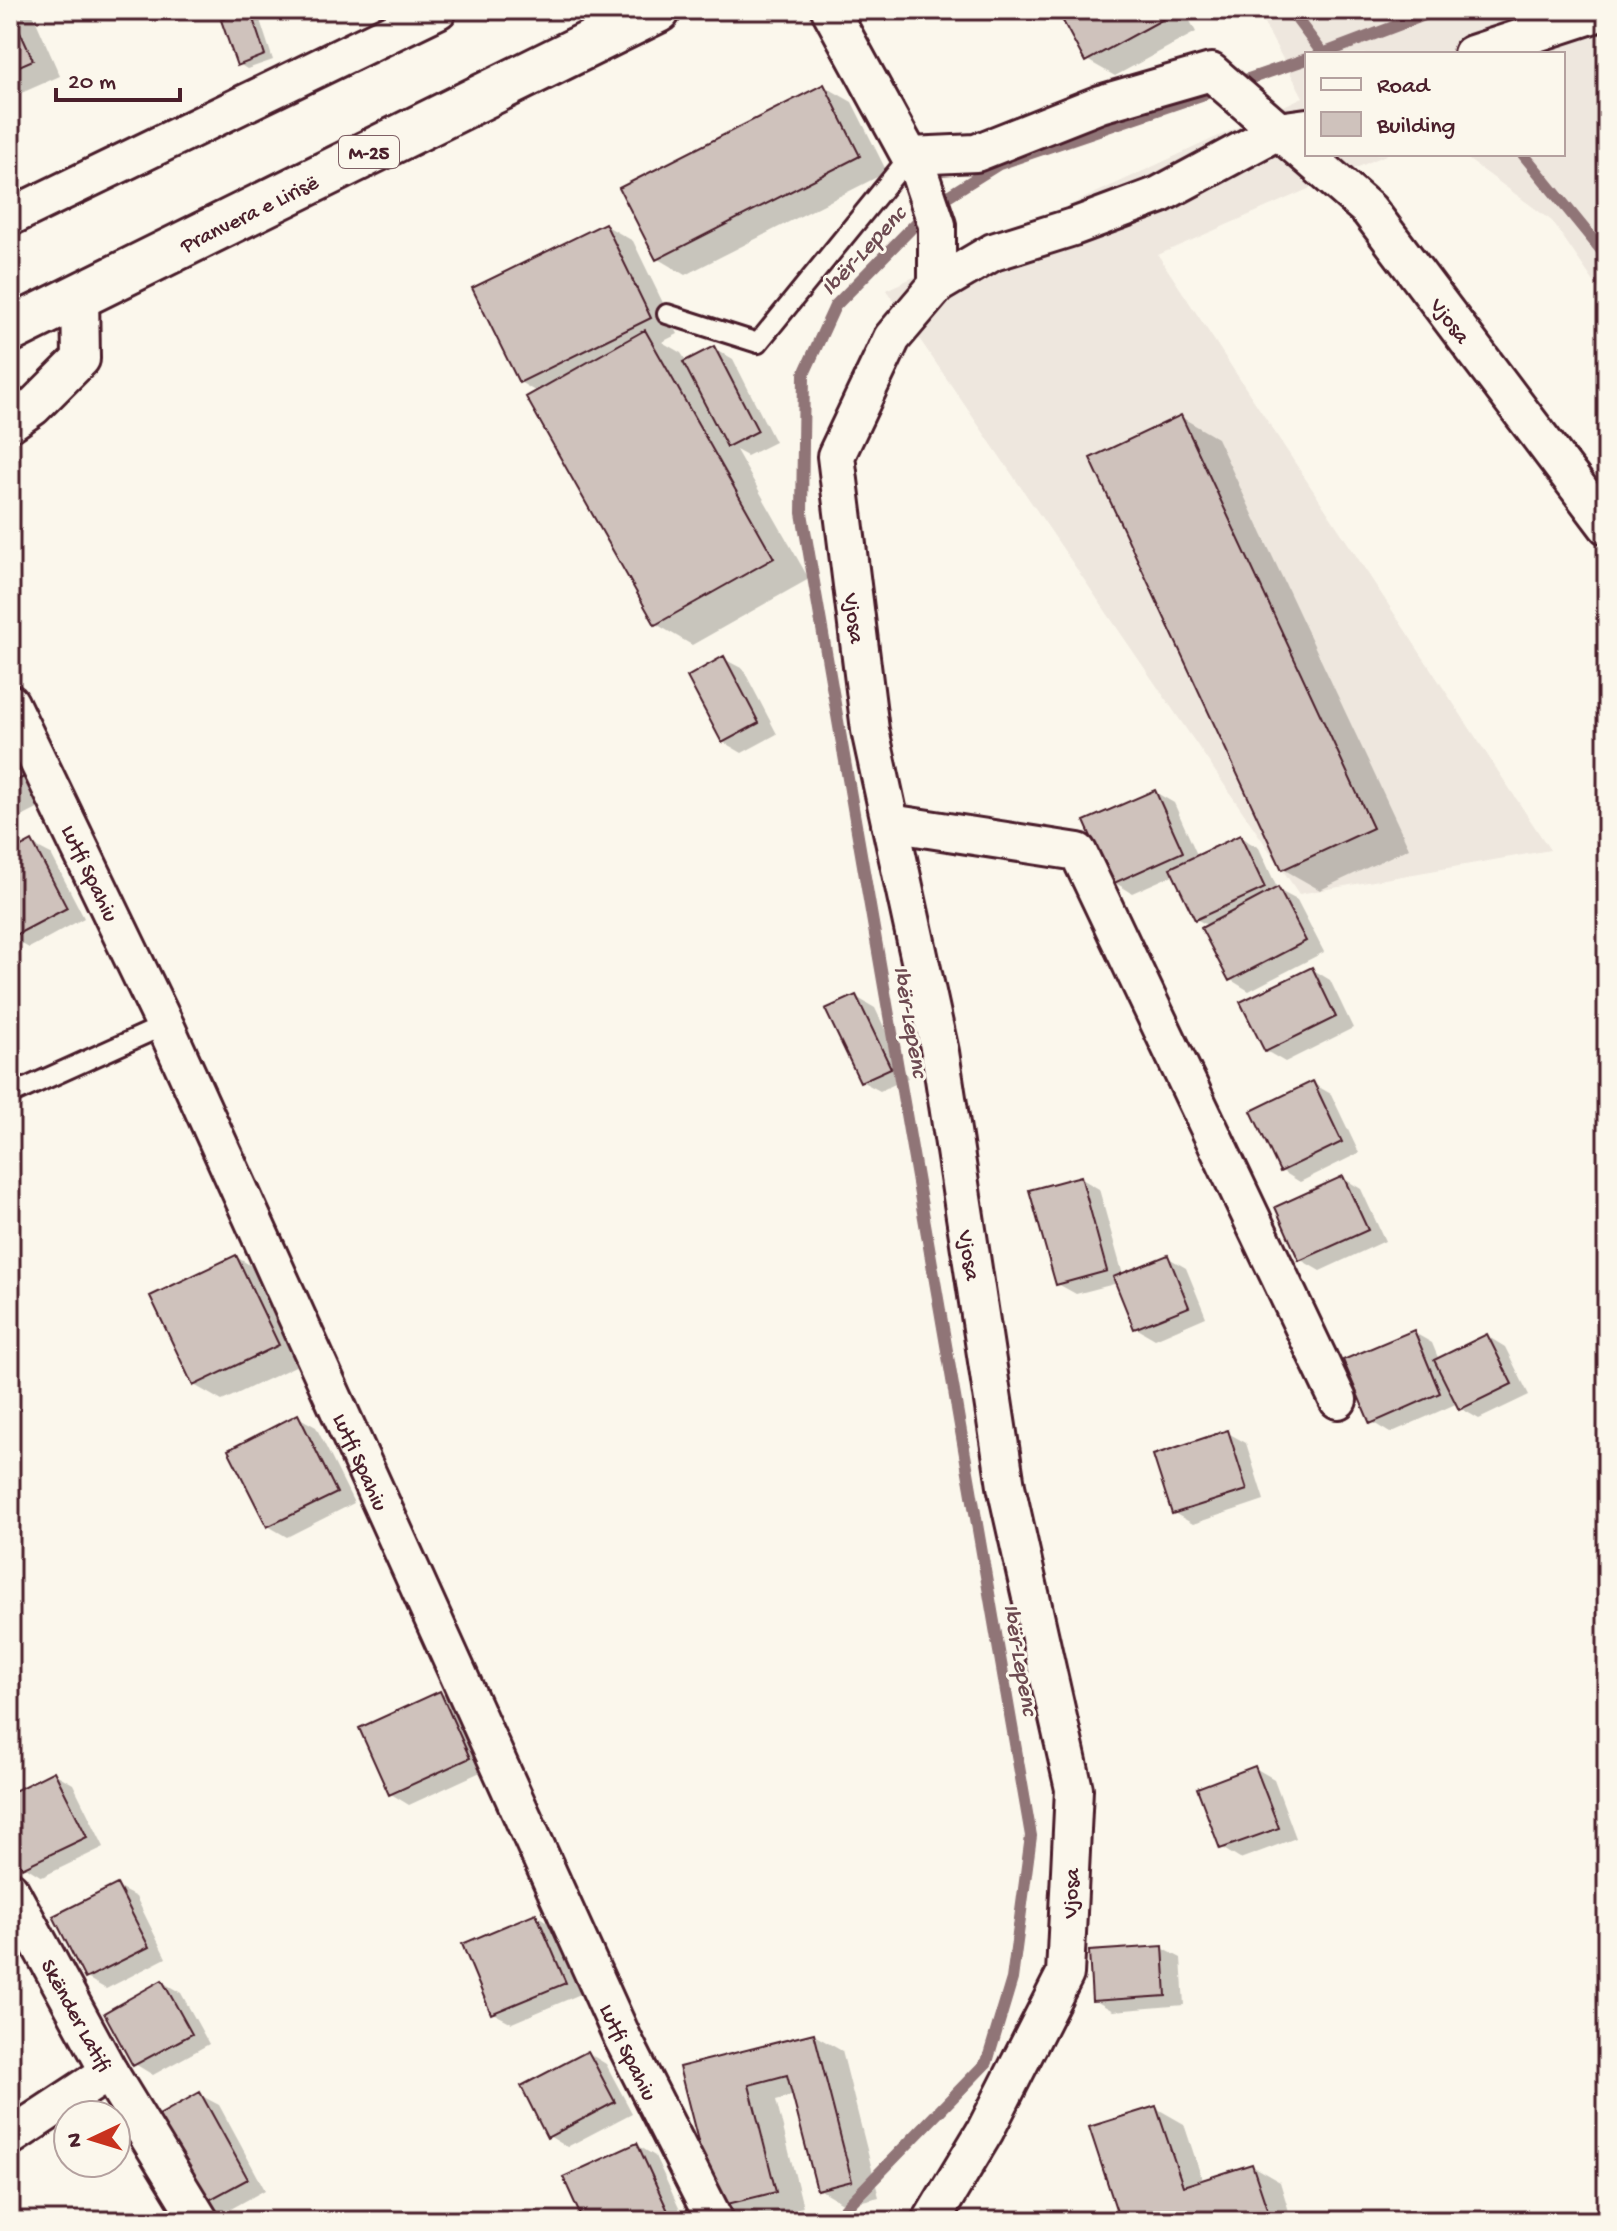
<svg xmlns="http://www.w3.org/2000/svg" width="1617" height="2231" font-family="'Gochi Hand',sans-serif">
	<rect width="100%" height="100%" fill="#fbf7ec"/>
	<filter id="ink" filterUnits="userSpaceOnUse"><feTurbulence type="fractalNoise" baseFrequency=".0125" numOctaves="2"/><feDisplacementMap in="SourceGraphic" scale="16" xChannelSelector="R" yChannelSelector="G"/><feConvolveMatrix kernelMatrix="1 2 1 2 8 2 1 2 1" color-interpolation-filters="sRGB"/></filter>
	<g filter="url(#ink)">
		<!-- built -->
		<path fill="#eee7de" d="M1257 10H1607V301L1552 221 1461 154H1563V54H1307V154H1388L1158 255 1550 850 1299 894 886 290 1303 97Z"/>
		<!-- shadow -->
		<path fill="#0003" d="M10 10H31L60 76 10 98Z
			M1060 10H1184L1196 32 1115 76 1087 60Z
			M250 12 259 17 273 60 247 69 239 64Z
			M824 86 852 102 887 172 685 275 658 259Z
			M605 225 633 241 678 334 662 342 681 353 687 362 714 348 733 359 775 442 747 456 736 450 809 579 692 645 656 624 538 393 520 382Z
			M1181 417 1217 438 1409 848 1320 890 1283 869Z
			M724 659 743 669 777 734 742 753 723 742Z
			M10 700 59 798 10 823Z
			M1155 792 1174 803 1198 857 1240 837 1259 848 1278 890 1297 900 1324 952 1249 991 1231 980 1209 926 1196 919 1175 874 1132 893 1114 882Z
			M32 844 51 854 84 918 29 948 10 937V855Z
			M10 945 17 958 10 962Z
			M1312 969 1330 980 1353 1028 1285 1062 1266 1051Z
			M856 997 875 1008 908 1078 880 1091 861 1081Z
			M1312 1083 1331 1094 1359 1153 1300 1182 1282 1171Z
			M1080 1178 1099 1189 1123 1275 1167 1257 1186 1268 1206 1317 1155 1339 1136 1328 1118 1283 1076 1294 1058 1284Z
			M1343 1178 1361 1189 1385 1241 1320 1271 1301 1260Z
			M236 1257 264 1273 306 1361 222 1401 194 1385Z
			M1413 1332 1432 1343 1439 1360 1487 1336 1505 1347 1529 1395 1479 1419 1460 1408 1458 1403 1390 1433 1372 1422Z
			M298 1417 316 1427 354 1503 287 1537 268 1526Z
			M1228 1433 1246 1443 1264 1500 1193 1524 1174 1513Z
			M440 1693 458 1704 487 1769 409 1805 391 1794Z
			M1255 1768 1274 1779 1296 1838 1240 1859 1222 1848Z
			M54 1773 73 1784 104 1847 42 1877 24 1866 10 1838V1795Z
			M117 1887 136 1897 166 1958 106 1989 87 1978Z
			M536 1915 554 1926 583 1993 512 2023 493 2013Z
			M1162 1948 1181 1958 1184 2005 1113 2011 1094 2000Z
			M162 1982 181 1993 209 2044 153 2075 135 2064Z
			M814 2035 842 2051 879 2197 846 2205 819 2189 795 2095 776 2100 803 2207 743 2221 717 2206 681 2068Z
			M588 2053 606 2064 632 2113 567 2147 549 2136Z
			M200 2095 219 2105 265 2190 220 2215 202 2204Z
			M1156 2108 1184 2124 1203 2182 1252 2166 1280 2182 1292 2221H1122Z
			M637 2145 655 2156 685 2221H585Z"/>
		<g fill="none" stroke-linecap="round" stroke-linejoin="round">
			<!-- stream -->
			<path stroke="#907477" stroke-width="12" d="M1290 10 1323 54
				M1322 54 1438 10
				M1523 154 1607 257
				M833 2221 987 2062 1012 1979 1031 1836 802 513 804 374 835 306 935 204 999 164 1307 59"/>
		</g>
		<!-- building -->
		<path fill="#cfc2bc" stroke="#4a1f2b" stroke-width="2" d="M10 10 33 60 10 70Z
			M250 10 265 55 237 66 221 20Z
			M1057 10H1166L1169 16 1085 62Z
			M824 84 860 156 656 260 619 188Z
			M605 223 651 318 519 383 472 288Z
			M645 330 774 558 655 625 526 397Z
			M714 346 758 431 727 447 683 362Z
			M1181 415 1373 828 1282 870 1090 458Z
			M724 656 759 723 722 743 687 677Z
			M10 748 24 777 10 784Z
			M1155 790 1183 852 1112 884 1084 821Z
			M1240 835 1265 888 1195 920 1170 868Z
			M32 841 67 908 10 938V853Z
			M1278 887 1306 941 1229 981 1201 928Z
			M1312 967 1336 1017 1265 1052 1240 1002Z
			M856 995 891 1068 860 1082 825 1009Z
			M1313 1081 1342 1142 1280 1172 1251 1111Z
			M1081 1176 1107 1271 1056 1285 1029 1190Z
			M1343 1176 1368 1230 1299 1261 1275 1207Z
			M236 1255 279 1345 193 1386 150 1296Z
			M1168 1255 1189 1307 1134 1329 1113 1277Z
			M1414 1330 1440 1393 1370 1424 1343 1360Z
			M1487 1334 1512 1384 1459 1410 1434 1360Z
			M298 1414 337 1493 267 1527 228 1450Z
			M1228 1430 1247 1490 1172 1514 1153 1455Z
			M440 1691 470 1758 389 1795 359 1728Z
			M1255 1766 1279 1828 1220 1849 1197 1788Z
			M54 1771 87 1837 22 1868 10 1843V1793Z
			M117 1884 149 1947 85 1979 53 1916Z
			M536 1913 566 1983 491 2014 462 1944Z
			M1163 1946 1166 1996 1092 2001 1089 1951Z
			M162 1980 192 2034 133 2066 104 2013Z
			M814 2033 852 2181 817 2190 787 2075 749 2085 776 2192 715 2207 679 2067Z
			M588 2051 615 2102 547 2138 521 2086Z
			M200 2092 248 2179 200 2205 152 2119Z
			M1156 2106 1183 2186 1252 2164 1271 2221H1120L1089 2127Z
			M637 2143 668 2211 647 2221H583L563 2177Z"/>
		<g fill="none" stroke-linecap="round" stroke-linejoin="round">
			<defs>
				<path id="service" d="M667 314 758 343 910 156
					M10 1095 165 1025"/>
				<g id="minor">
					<path d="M830 10 920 175 937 225V285"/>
					<path d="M1472 54 1607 10"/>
					<path id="s1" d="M910 156 976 153 1100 104 1211 72 1369 210 1607 526"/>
					<path d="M10 217 438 10"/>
					<path d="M10 423 33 407 81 359 80 294"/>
					<path id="s2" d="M10 703 165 1025 623 2039 715 2221"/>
					<path d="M890 823 1078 852 1338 1400"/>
					<path id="s3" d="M10 1890 109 2072 200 2221"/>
					<path d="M10 2137 109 2072"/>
					<path id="s4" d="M931 2221 985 2131 1065 1974 1074 1789 1006 1486 940 1052 870 730 836 456 892 338 937 285 993 252 1073 227 1159 195 1278 131 1307 127"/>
				</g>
				<g id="primary">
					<path id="s5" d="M10 330 658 10"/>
				</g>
			</defs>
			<!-- service casing -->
			<use href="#service" stroke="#4a1f2b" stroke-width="24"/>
			<!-- minor casing -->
			<use href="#minor" stroke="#4a1f2b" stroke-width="42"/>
			<!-- primary casing -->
			<use href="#primary" stroke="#4a1f2b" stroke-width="50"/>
			<!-- service -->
			<use href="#service" stroke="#fbf7ec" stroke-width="18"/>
			<!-- minor -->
			<use href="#minor" stroke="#fbf7ec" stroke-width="36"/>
			<!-- primary -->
			<use href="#primary" stroke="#fbf7ec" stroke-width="44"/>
		</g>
	</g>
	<g text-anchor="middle" stroke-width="6" stroke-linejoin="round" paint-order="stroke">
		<!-- shield labels -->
		<rect fill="#fbf7ec" stroke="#7f6065" stroke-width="2" x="339" y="136" width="60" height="32" rx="6"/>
		<g font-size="20" font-weight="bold" fill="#4a1f2b">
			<text x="369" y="159">M-25</text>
		</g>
		<!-- street labels -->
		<g font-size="22" fill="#4a1f2b" stroke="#fbf7ec">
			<text dy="8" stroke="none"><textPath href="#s5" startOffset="266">Pranvera e Lirisë</textPath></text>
			<text dy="8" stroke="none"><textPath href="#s1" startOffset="662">Vjosa</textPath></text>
			<text transform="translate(856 618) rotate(83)" y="8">Vjosa</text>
			<text dy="8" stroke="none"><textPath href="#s2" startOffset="188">Lutfi Spahiu</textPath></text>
			<text transform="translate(971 1255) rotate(81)" y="8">Vjosa</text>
			<text dy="8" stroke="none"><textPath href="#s2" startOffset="836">Lutfi Spahiu</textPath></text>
			<text dy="8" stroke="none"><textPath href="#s4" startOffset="362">Vjosa</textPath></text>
			<text dy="8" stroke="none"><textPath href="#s3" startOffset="142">Skënder Latifi</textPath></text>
			<text dy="8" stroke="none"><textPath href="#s2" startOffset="1484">Lutfi Spahiu</textPath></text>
		</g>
		<!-- water labels -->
		<g font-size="24" font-style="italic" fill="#6d4a51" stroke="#fbf7ec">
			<text transform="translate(862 250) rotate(-47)" y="8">Ibër-Lepenc</text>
			<text transform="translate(912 1021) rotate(80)" y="8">Ibër-Lepenc</text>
			<text transform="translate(1022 1659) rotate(80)" y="8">Ibër-Lepenc</text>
		</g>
	</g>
	<!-- margin -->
	<rect width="1617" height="2231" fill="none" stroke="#fbf7ec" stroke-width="40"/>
	<rect x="20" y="20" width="1577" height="2191" fill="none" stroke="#4a1f2b" stroke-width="3" filter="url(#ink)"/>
	<!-- legend -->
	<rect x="1305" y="52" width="260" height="104" fill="#fbf7ec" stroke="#b4a19f" stroke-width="2"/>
	<rect x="1321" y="78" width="40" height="12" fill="#fbf7ec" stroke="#b4a19f" stroke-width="2"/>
	<text x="1377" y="92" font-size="24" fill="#4a1f2b">Road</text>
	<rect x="1321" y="112" width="40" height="24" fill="#cfc2bc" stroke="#b4a19f" stroke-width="2"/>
	<text x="1377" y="132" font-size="24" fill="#4a1f2b">Building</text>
	<!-- north arrow -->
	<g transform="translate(92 2139) rotate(266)"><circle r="38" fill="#fbf7ec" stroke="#b4a19f" stroke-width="2"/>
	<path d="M0-6L14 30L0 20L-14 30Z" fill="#c8321e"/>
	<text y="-12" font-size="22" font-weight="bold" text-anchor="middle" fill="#4a1f2b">N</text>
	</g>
	<!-- scale -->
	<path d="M56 88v12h124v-12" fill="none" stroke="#4a1f2b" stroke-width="4"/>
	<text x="68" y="88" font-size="24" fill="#4a1f2b" stroke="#fbf7ec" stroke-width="6" paint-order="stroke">20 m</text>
</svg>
